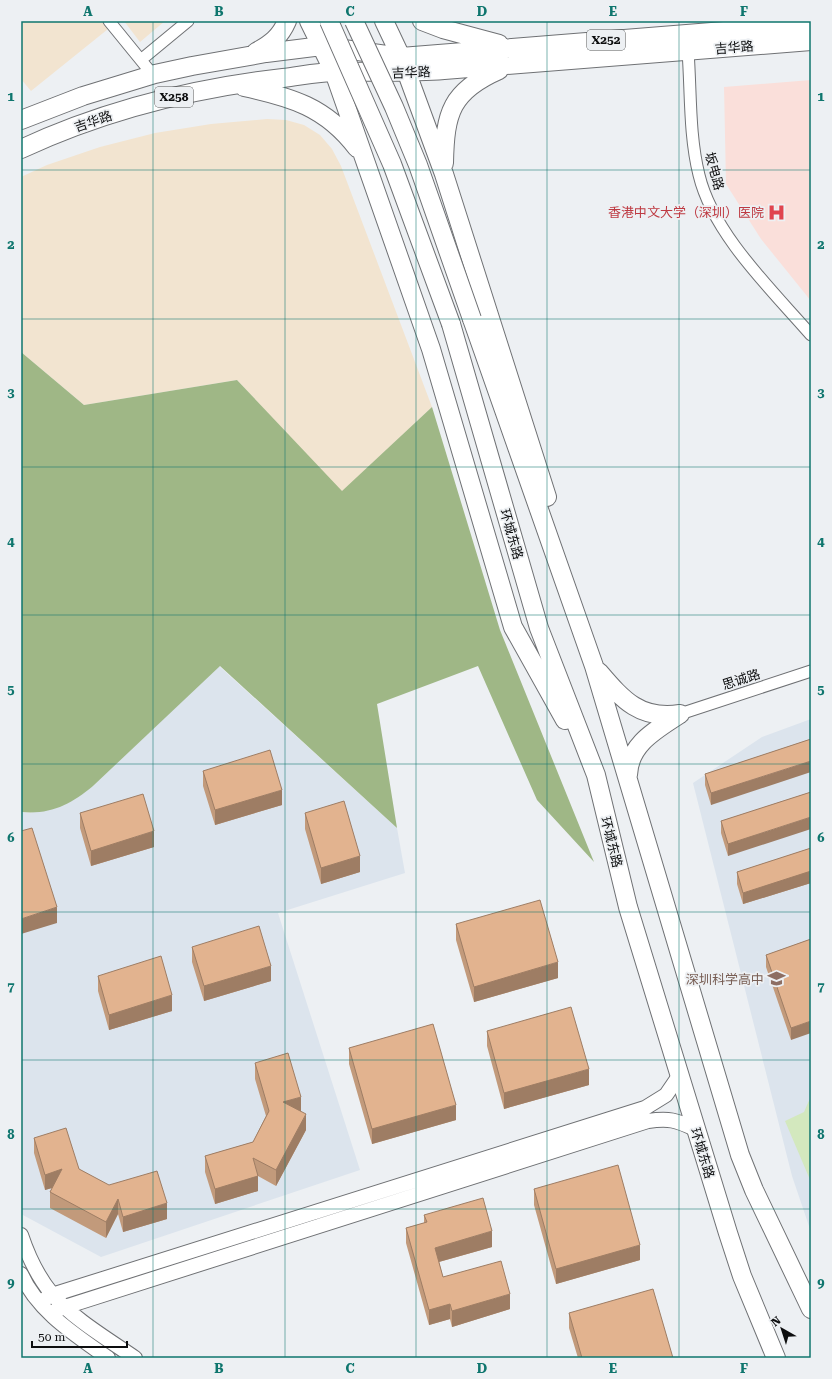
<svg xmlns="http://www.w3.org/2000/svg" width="832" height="1379" font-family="'Roboto Serif','Noto Sans SC',serif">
	<rect width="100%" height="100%" fill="#edf0f3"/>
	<!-- built -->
	<path fill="#dce4ed" d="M219 666 397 828 405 873 278 913 360 1170 101 1257 21 1214V812L31 813 93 786Z
		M811 719V1232L792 1176 693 783 762 737Z"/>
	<!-- industrial -->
	<path fill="#f2e4d0" d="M21 21H118L31 91 21 79Z
		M124 21H165L140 42Z
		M267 119 286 120 304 125 320 135 332 149 341 166 432 407 342 492 237 380 84 405 21 352V177L47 165 100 147 155 133 211 124Z"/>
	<!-- medical -->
	<path fill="#fadfda" d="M811 80V301L761 239 726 184 724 87Z"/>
	<!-- green -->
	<path fill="#d3e8be" d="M811 1096V1182L785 1121 804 1112Z"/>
	<!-- forest -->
	<path fill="#9fb786" d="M21 352 84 405 237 380 342 491 432 407 500 630 594 862 537 800 478 666 377 704 397 828 220 666 93 786C71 804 51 815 21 812Z"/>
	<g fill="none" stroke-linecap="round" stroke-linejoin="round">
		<defs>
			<path id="minor" d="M109 21 153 75
				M688 51C691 91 689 135 699 175 713 234 772 290 811 335
				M142 59 188 21
				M680 714 811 671"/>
			<path id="tertiary" d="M21 1235C28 1256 38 1277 52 1294 72 1318 109 1340 135 1358
				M21 1274C38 1312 76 1335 108 1358
				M40 1302 52 1295 645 1108 666 1095 679 1076
				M50 1313 65 1307 648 1121C669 1118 676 1120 695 1129"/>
			<path id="primary" d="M309 21 334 72 431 349 513 627 565 720
				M384 21 401 57 444 174 547 497
				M422 21 443 29 499 44
				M256 52C271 44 280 37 287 21
				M244 87C291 97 326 107 357 148
				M21 120 83 96 155 74 192 66 266 53 322 46 401 57 811 24
				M21 149C103 111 194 88 283 78 300 76 318 72 335 72 371 71 407 73 444 70L811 41
				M444 163C445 113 451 91 499 70
				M472 319 594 666 740 1155 754 1190 811 1309
				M451 324 539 628 596 775 628 907 728 1233 742 1276 776 1358
				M599 672C623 700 640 720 680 714
				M628 775C629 744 656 730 680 714"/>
		</defs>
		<!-- minor casing -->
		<use href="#minor" stroke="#6f7174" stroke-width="13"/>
		<!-- tertiary casing -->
		<use href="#tertiary" stroke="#6f7174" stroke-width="16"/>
		<!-- primary casing -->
		<use href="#primary" stroke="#6f7174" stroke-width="20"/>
		<!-- minor -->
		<use href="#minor" stroke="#fff" stroke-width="11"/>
		<!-- tertiary -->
		<use href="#tertiary" stroke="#fff" stroke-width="14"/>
		<!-- primary -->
		<use href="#primary" stroke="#fff" stroke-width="18"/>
		<defs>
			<path id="primary-bridge" d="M329 21 392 164 451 324
				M354 21 394 107 418 165 472 319"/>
		</defs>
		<!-- primary-bridge casing -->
		<use href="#primary-bridge" stroke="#6f7174" stroke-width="20" stroke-linecap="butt"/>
		<!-- primary-bridge -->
		<use href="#primary-bridge" stroke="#fff" stroke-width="18"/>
	</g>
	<!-- wall -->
	<path fill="#c29a7b" d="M811 214V231L810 230V215Z
		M811 739 711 805 705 785V774Z
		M203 771 282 805 215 825 203 786Z
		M811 792 728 856 721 833V821Z
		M80 813 154 847 91 866 80 828Z
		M305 813 360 872 321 884 305 829Z
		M811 848V883L743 904 737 884V872Z
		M456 924 558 978 474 1002 456 940Z
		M811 939 791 1040 766 967V955Z
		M192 947 271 981 204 1001 192 962Z
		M98 976 172 1011 109 1030 98 991Z
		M487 1031 589 1085 504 1109 487 1046Z
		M349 1048 456 1120 372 1144 349 1064Z
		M255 1063 301 1112 306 1130 276 1186 258 1176V1191L215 1204 205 1172V1156L253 1142 266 1116 255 1079Z
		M34 1138 79 1169 167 1219 123 1232 118 1214 106 1238 50 1208V1192L52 1188 45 1190 34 1153Z
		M534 1189 640 1260 556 1284 534 1205Z
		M424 1215 492 1247 439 1262 443 1277 510 1309 452 1327 450 1319 429 1325 406 1243V1228L424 1223Z
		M569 1313 673 1358H578L569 1328Z"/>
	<!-- shaded-wall -->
	<path fill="#9e7d64" d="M811 761V772L711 805V793Z
		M282 790V805L215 825V810Z
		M811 817V829L728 856V844Z
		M154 831V847L91 866V851Z
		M360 856V872L321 884V868Z
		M811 871V883L743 904V893Z
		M57 907V923L21 934V919Z
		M558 962V978L474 1002V987Z
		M271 966V981L204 1001V986Z
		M172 995V1011L109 1030V1015Z
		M811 1021V1033L791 1040V1028Z
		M589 1069V1085L504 1109V1093Z
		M301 1097V1112L283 1102Z
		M456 1105V1120L372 1144V1129Z
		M306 1114V1130L276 1186V1170Z
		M62 1169V1185L45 1190V1175Z
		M258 1176V1191L215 1204V1189Z
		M118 1199V1214L106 1238V1222Z
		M167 1203V1219L123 1232V1217Z
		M492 1231V1247L435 1263V1248Z
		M640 1245V1260L556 1284V1269Z
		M510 1294V1309L452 1327V1311Z
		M450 1304V1319L429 1325V1310Z"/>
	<!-- building -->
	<path fill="#e2b38f" stroke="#9e7d64" d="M811 739V761L711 793 705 774Z
		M270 750 282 790 215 810 203 771Z
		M811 792V817L728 844 721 821Z
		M143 794 154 831 91 851 80 813Z
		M344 801 360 856 321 868 305 813Z
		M32 828 57 907 21 919V831Z
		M811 848V871L743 893 737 872Z
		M540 900 558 962 474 987 456 924Z
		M259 926 271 966 204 986 192 947Z
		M811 939V1021L791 1028 766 955Z
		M161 956 172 995 109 1015 98 976Z
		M571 1007 589 1069 504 1093 487 1031Z
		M433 1024 456 1105 372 1129 349 1048Z
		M288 1053 301 1097 283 1102 306 1114 276 1170 253 1158 258 1176 215 1189 205 1156 253 1142 269 1111 255 1063Z
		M66 1128 79 1169 109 1185 157 1171 167 1203 123 1217 118 1199 106 1222 50 1192 62 1169 45 1175 34 1138Z
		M618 1165 640 1245 556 1269 534 1189Z
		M483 1198 492 1231 435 1248 443 1277 501 1261 510 1294 452 1311 450 1304 429 1310 406 1228 427 1222 424 1215Z
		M653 1289 673 1358H582L569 1313Z"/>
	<!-- grid -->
	<path fill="none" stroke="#0f766e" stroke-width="1" stroke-opacity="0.55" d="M153 21V1358M285 21V1358M416 21V1358M547 21V1358M679 21V1358M21 170H811M21 319H811M21 467H811M21 615H811M21 764H811M21 912H811M21 1060H811M21 1209H811"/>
	<!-- icons -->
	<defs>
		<symbol id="hospital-bare" viewBox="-9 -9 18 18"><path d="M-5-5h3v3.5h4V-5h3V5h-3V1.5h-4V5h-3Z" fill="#e0444e" stroke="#edf0f3" stroke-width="2.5" paint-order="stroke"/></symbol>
		<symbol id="school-bare" viewBox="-9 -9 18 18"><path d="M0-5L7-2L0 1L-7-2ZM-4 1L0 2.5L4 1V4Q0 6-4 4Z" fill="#8d6e63" stroke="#edf0f3" stroke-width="2.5" paint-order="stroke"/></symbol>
	</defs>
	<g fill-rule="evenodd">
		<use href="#hospital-bare" x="764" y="200" width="25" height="25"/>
		<use href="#school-bare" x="764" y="966" width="25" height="25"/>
	</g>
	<g text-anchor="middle" stroke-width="3.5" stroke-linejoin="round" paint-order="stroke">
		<!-- shield labels -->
		<g fill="#edf0f3" stroke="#505253" stroke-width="1">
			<rect x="587" y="30" width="38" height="20" rx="3"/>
			<rect x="155" y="87" width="38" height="20" rx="3"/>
		</g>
		<g font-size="12" font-weight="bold" fill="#0d0e0f">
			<text x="606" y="44">X252</text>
			<text x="174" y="101">X258</text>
		</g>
		<!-- street labels -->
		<g font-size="13" fill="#0d0e0f" stroke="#edf0f3">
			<text transform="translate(734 47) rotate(-5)" y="5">吉华路</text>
			<text transform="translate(411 72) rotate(-2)" y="5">吉华路</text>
			<text transform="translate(93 121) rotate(-19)" y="5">吉华路</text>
			<text transform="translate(715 171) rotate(75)" y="5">坂电路</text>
			<text transform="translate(512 534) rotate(74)" y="5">环城东路</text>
			<text transform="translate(741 679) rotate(-18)" y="5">思诚路</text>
			<text transform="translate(612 842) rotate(76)" y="5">环城东路</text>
			<text transform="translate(703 1153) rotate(73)" y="5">环城东路</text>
		</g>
		<!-- health labels -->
		<g font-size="13" fill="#be3a42" stroke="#edf0f3" text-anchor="end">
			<text x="764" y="217">香港中文大学（深圳）医院</text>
		</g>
		<!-- education labels -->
		<g font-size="13" fill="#785e54" stroke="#edf0f3" text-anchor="end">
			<text x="764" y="984">深圳科学高中</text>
		</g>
	</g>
	<!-- border -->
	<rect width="832" height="1379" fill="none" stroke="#edf0f3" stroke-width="44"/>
	<!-- north arrow -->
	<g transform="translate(782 1329) rotate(321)" stroke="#edf0f3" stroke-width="3" paint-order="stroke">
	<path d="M0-3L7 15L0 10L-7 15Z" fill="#0d0e0f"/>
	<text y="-6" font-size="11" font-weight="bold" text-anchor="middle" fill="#0d0e0f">N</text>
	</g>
	<!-- scale -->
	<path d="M32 1341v6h95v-6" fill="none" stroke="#0d0e0f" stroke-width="2"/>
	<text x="38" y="1341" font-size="12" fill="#0d0e0f" stroke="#edf0f3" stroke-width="3" paint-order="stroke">50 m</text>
	<rect x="22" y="22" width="788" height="1335" fill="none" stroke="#0f766e" stroke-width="1.5"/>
	<g font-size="13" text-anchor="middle" font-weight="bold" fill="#0f766e">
		<text x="88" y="16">A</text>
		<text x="219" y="16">B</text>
		<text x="350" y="16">C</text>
		<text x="482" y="16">D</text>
		<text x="613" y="16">E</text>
		<text x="744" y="16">F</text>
		<text x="11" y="101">1</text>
		<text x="821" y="101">1</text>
		<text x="11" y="249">2</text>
		<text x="821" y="249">2</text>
		<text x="11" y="397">3</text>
		<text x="821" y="397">3</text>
		<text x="11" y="546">4</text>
		<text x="821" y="546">4</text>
		<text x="11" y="694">5</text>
		<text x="821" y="694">5</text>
		<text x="11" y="842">6</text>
		<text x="821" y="842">6</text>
		<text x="11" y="991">7</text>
		<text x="821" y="991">7</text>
		<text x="11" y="1139">8</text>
		<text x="821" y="1139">8</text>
		<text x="11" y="1287">9</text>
		<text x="821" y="1287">9</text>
		<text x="88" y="1373">A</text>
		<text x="219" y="1373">B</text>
		<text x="350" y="1373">C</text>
		<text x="482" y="1373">D</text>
		<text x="613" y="1373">E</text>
		<text x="744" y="1373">F</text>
	</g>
</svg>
